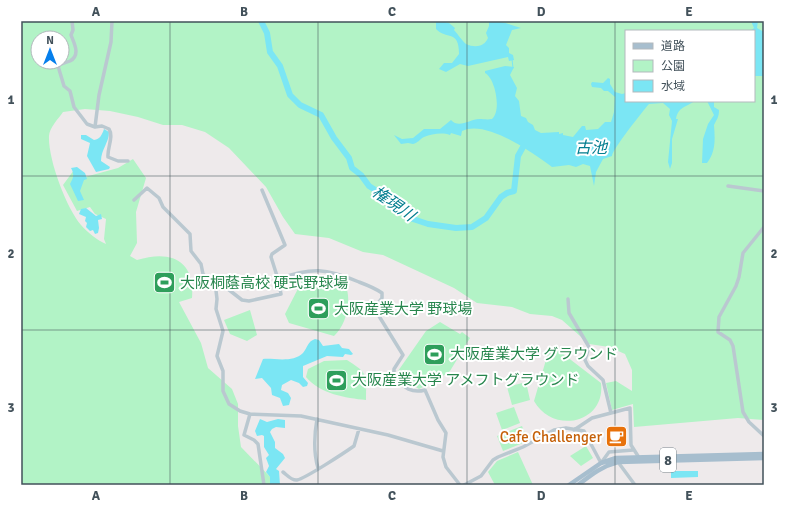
<svg xmlns="http://www.w3.org/2000/svg" width="785" height="506" font-family="Signika,'Noto Sans JP',sans-serif">
	<rect width="100%" height="100%" fill="#eeeaeb"/>
	<!-- green -->
	<path fill="#b2f3c6" fill-rule="evenodd" d="M21 21H764V420L738 418 634 427 633 404 612 410 606 383 616 381 632 391V370L625 354 609 347 589 344 562 320 552 316 530 314 512 307 477 303 454 288 383 255 363 252 329 238 295 234 283 217 266 187 229 148 205 132 182 125H163L138 117 110 111 85 109 63 112C59 118 49 128 49 136 48 159 66 207 81 225 87 232 98 241 106 244L104 239 106 219 95 214 90 207 77 211 63 185 74 170 85 177 118 168 133 159 146 178 136 212 137 243 130 256 137 260C170 250 195 259 192 298L179 302 201 343 208 368 232 389 238 404V426L241 447 278 485H21ZM626 31H754V101H626ZM38 38H62V62H38Z
		M317 276 334 281 347 290C351 305 345 326 334 336L289 323 285 314 304 277Z
		M250 310 257 335 247 341 230 334 224 320Z
		M440 322 460 334 462 332 470 338 450 371 437 380 419 389 401 377 398 371 426 331Z
		M558 350 601 383C606 423 553 435 534 401L548 353Z
		M347 360C369 374 366 374 366 400 346 398 320 394 306 377L308 369 324 361Z
		M526 382 530 400 512 405 507 387Z
		M514 407 520 423 502 430 496 413Z
		M522 426 528 441 503 451 497 436Z
		M586 446 593 458 581 466 570 456Z
		M518 452 533 485H495L488 472 497 461Z"/>
	<!-- water -->
	<path fill="#7be6f4" d="M440 21 449 23 455 28 454 30C458 34 462 41 466 44 475 48 484 47 488 38L486 33 489 26V21C504 21 507 24 521 28L512 30 506 45 509 48V53L513 55 514 60 509 61 508 57 468 66 460 64 446 72 439 69 444 63H452L459 54C459 29 446 40 436 29V22Z
		M751 21H758L757 28 764 32V76H754V31H750L754 28Z
		M505 66 514 67 510 75 517 88 515 96 519 101 521 116 526 118 528 122 533 125 535 130 541 133 559 132V134L563 133V135L573 137 582 126H585L586 130 598 129 605 122H611L614 112 615 97 608 91H604L601 88 592 87 591 84 592 82 603 83 608 78 610 79V84L615 92 622 94 626 93V101H695C686 107 678 107 676 119H678L672 139V163L670 169 668 162 672 121 669 115 670 109 663 103 649 104C642 112 612 150 612 156L603 159 596 172 594 186 590 166 583 164 576 167 569 165 552 167C533 153 486 119 462 131L461 136 451 133 450 135C442 132 432 134 424 137 420 139 418 143 413 144L408 143 401 144 394 135 402 139 413 138 424 129H440L451 120C459 129 470 119 479 119 484 119 487 120 492 119 502 110 495 78 485 73V71Z
		M707 101H714V107L719 110C719 117 717 119 714 125 715 138 716 152 707 163H702L703 139 708 124 714 115Z
		M104 129 109 132C109 143 101 149 101 161L110 167 109 169 96 172 87 156 90 143 81 139V135H86L94 140C100 139 102 135 104 129Z
		M77 167 85 173 87 179 84 180 80 191 84 200 78 201 70 184C73 178 75 175 71 168Z
		M86 208 96 216 101 214 102 219 98 220 99 228 98 233 95 234 93 230 90 231 86 227 87 223 85 221 86 217 79 214 81 209Z
		M315 339 319 340 323 346 339 344 342 348 349 349 353 354 351 355 345 354 343 357 327 356 303 366V377L308 383 307 386 303 387 299 383 291 380 282 385 281 390 288 393 291 398 289 405 283 406 280 398 272 395 271 388 262 378 255 379 263 359C275 358 293 363 303 353 308 347 307 342 315 339Z
		M260 419 267 422 278 419 285 420V428L276 427 272 429 270 432 275 442V448L283 454 285 458 276 469 279 471 280 485H270V477L266 472 269 466 266 458 269 455 264 447V436L262 435 257 436 255 431Z
		M671 471H698V477L671 478Z"/>
	<g fill="none" stroke-linecap="round" stroke-linejoin="round">
		<!-- stream -->
		<path stroke="#7be6f4" stroke-width="1" d="M512 59 513 68"/>
		<!-- river -->
		<path stroke="#7be6f4" stroke-width="6" d="M261 21 267 33 270 52 280 66 290 95 300 105 321 115 334 138 349 158 352 168 361 175 369 186 397 204 413 219 428 224 456 228 472 227 486 218 501 197 507 193 514 191 518 156 523 147"/>
		<!-- minor -->
		<path stroke="#bac8d0" stroke-width="3.5" d="M72 21 73 30 71 35C74 43 81 55 70 61 65 63 61 63 58 66L64 86 70 91 74 107 87 124 95 127 102 126 109 129C114 137 107 148 108 157L118 161H128
			M95 127 99 95 111 42 112 21
			M728 186 764 191
			M262 190 285 245 272 254 271 257 278 279
			M134 200 147 188 159 198 163 207 190 234 191 251 201 264 203 274 208 279 224 286 242 300 249 301 281 294 278 279C312 267 326 268 359 282 367 285 375 288 382 293V298L374 308 403 355 394 369V378C404 387 411 394 425 390L438 420 446 433 443 457 446 467 460 485
			M764 227 743 253 739 277 736 286 719 317 718 332 730 340 733 346 743 412 749 422 764 436
			M215 282 217 299 216 309 223 331 217 356 223 371V391L229 404 240 411 250 414 301 416 388 435 443 451
			M568 299 569 313 589 347 585 360 588 366 603 380 611 413
			M250 414 244 435 254 440 258 444 264 485
			M317 419C314 436 313 451 318 468
			M574 430 592 418 630 408 631 445 638 456
			M618 462 635 485
			M283 472C287 475 292 481 297 480 306 478 344 453 354 446L359 429
			M464 485 481 476 493 460 498 457 523 447 554 430 566 428 584 431 601 463 609 452 633 450"/>
		<!-- major -->
		<path stroke="#a7bece" stroke-width="4.5" d="M569 485 601 463 616 458 764 454
			M578 485C591 475 602 466 618 462L764 458"/>
	</g>
	<!-- grid -->
	<path fill="none" stroke="#42515a" stroke-width="1" stroke-opacity="0.55" d="M170 21V485M318 21V485M467 21V485M615 21V485M21 176H764M21 330H764"/>
	<!-- icons -->
	<defs>
		<symbol id="stadium-square" viewBox="-11 -11 22 22"><rect x="-9" y="-9" width="18" height="18" rx="4" fill="#2e9e5b" stroke="#fff"/><path d="M0-5a6.5 5 0 1 0 0 10a6.5 5 0 1 0 0-10ZM-3.5-1.8h7v3.6h-7Z" fill="#fff"/></symbol>
		<symbol id="cafe-square" viewBox="-11 -11 22 22"><rect x="-9" y="-9" width="18" height="18" rx="4" fill="#e8710a" stroke="#fff"/><path d="M-5.5-4.5H6V0H3Q3 3.5 0 3.5H-2.5Q-5.5 3.5-5.5 0ZM3-3.2v2h1.7v-2ZM-6 4.5H4V6H-6Z" fill="#fff"/></symbol>
	</defs>
	<g fill-rule="evenodd">
		<use href="#stadium-square" x="152" y="270" width="25" height="25"/>
		<use href="#stadium-square" x="306" y="296" width="25" height="25"/>
		<use href="#stadium-square" x="422" y="342" width="25" height="25"/>
		<use href="#stadium-square" x="324" y="368" width="25" height="25"/>
		<use href="#cafe-square" x="604" y="424" width="25" height="25"/>
	</g>
	<g text-anchor="middle" stroke-width="4" stroke-linejoin="round" paint-order="stroke">
		<!-- shield labels -->
		<rect fill="#fff" stroke="#7b858c" stroke-width="1" x="660" y="448" width="16" height="24" rx="3"/>
		<g font-size="14" font-weight="bold" fill="#42515a">
			<text x="668" y="465">8</text>
		</g>
		<!-- leisure labels -->
		<g font-size="15" fill="#27864d" stroke="#fff" text-anchor="start">
			<text x="180" y="288">大阪桐蔭高校 硬式野球場</text>
			<text x="334" y="314">大阪産業大学 野球場</text>
			<text x="450" y="359">大阪産業大学 グラウンド</text>
			<text x="352" y="385">大阪産業大学 アメフトグラウンド</text>
		</g>
		<!-- food labels -->
		<g font-size="15" fill="#c56008" stroke="#fff" text-anchor="end">
			<text x="602" y="442">Cafe Challenger</text>
		</g>
		<!-- water labels -->
		<g font-size="16" font-style="italic" fill="#037e8f" stroke="#fff">
			<text x="591" y="153">古池</text>
			<text transform="translate(394 203) rotate(35)" y="6">権現川</text>
		</g>
	</g>
	<!-- border -->
	<rect width="785" height="506" fill="none" stroke="#ffffff" stroke-width="44"/>
	<!-- legend -->
	<rect x="625" y="30" width="130" height="72" fill="#ffffff" stroke="#b3b9bd"/>
	<rect x="633" y="43" width="20" height="6" fill="#a7bece" stroke="#b3b9bd"/>
	<text x="661" y="50" font-size="12" fill="#42515a">道路</text>
	<rect x="633" y="60" width="20" height="12" fill="#b2f3c6" stroke="#b3b9bd"/>
	<text x="661" y="70" font-size="12" fill="#42515a">公園</text>
	<rect x="633" y="80" width="20" height="12" fill="#7be6f4" stroke="#b3b9bd"/>
	<text x="661" y="90" font-size="12" fill="#42515a">水域</text>
	<!-- north arrow -->
	<g transform="translate(50 50)"><circle r="19" fill="#ffffff" stroke="#b3b9bd"/>
	<path d="M0-3L7 15L0 10L-7 15Z" fill="#067fec"/>
	<text y="-6" font-size="11" font-weight="bold" text-anchor="middle" fill="#42515a">N</text>
	</g>
	<rect x="22" y="22" width="741" height="462" fill="none" stroke="#42515a" stroke-width="1.5"/>
	<g font-size="13" text-anchor="middle" font-weight="bold" fill="#42515a">
		<text x="96" y="16">A</text>
		<text x="244" y="16">B</text>
		<text x="392" y="16">C</text>
		<text x="541" y="16">D</text>
		<text x="689" y="16">E</text>
		<text x="11" y="104">1</text>
		<text x="774" y="104">1</text>
		<text x="11" y="258">2</text>
		<text x="774" y="258">2</text>
		<text x="11" y="412">3</text>
		<text x="774" y="412">3</text>
		<text x="96" y="500">A</text>
		<text x="244" y="500">B</text>
		<text x="392" y="500">C</text>
		<text x="541" y="500">D</text>
		<text x="689" y="500">E</text>
	</g>
</svg>
